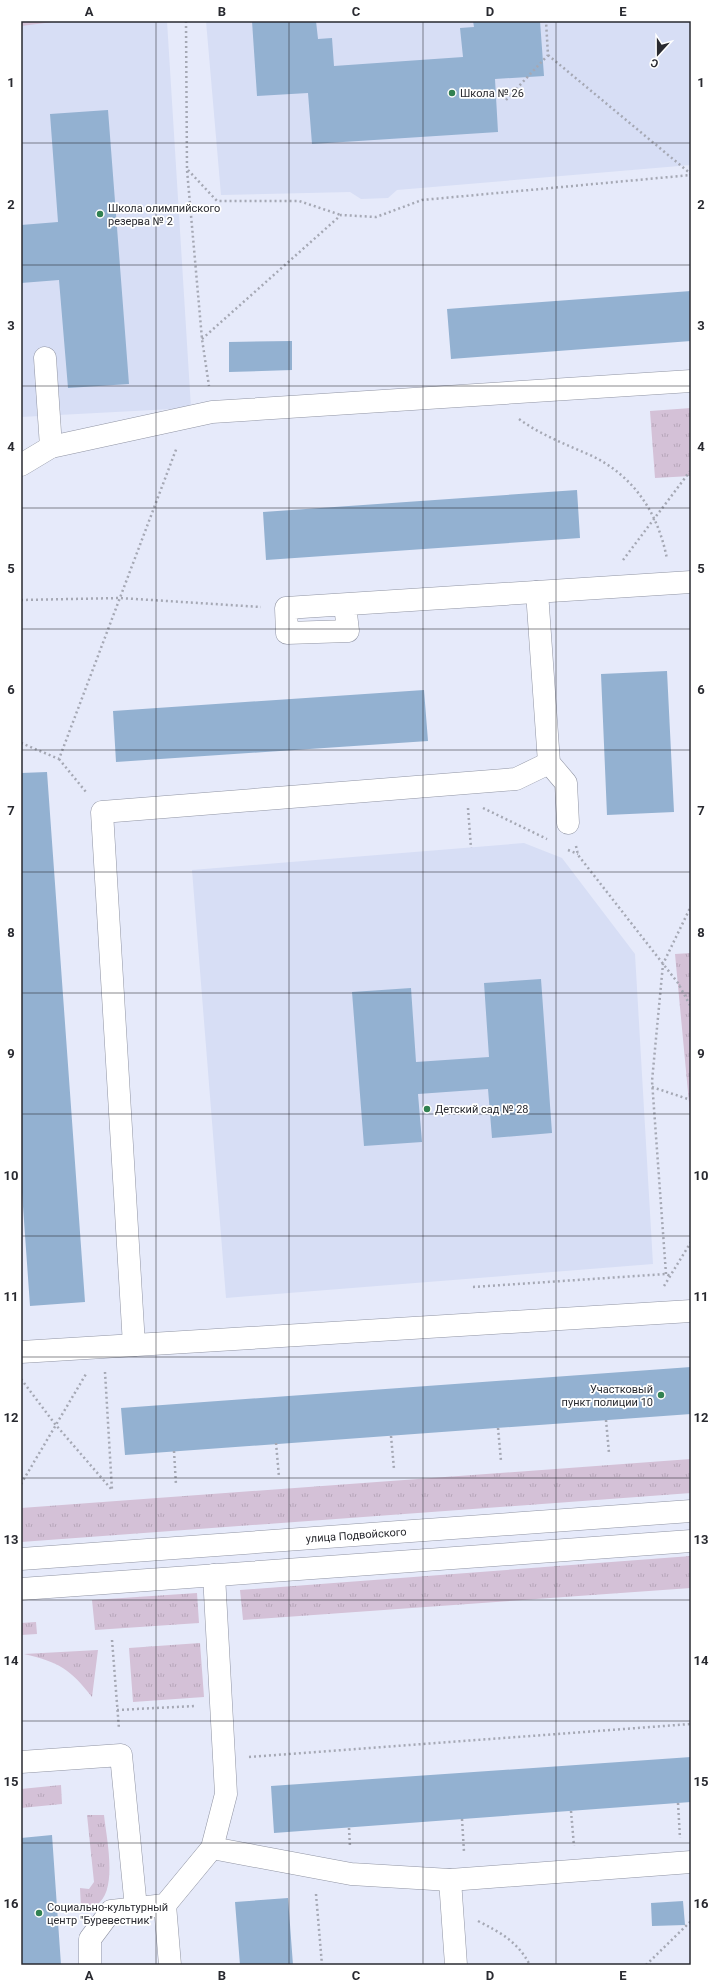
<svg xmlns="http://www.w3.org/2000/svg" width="712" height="1986" font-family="Roboto,sans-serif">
	<defs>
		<pattern id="grass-tufts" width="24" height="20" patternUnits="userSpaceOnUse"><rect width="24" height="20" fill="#d4c1d7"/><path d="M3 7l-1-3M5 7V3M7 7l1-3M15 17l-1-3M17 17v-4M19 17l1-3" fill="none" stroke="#b6a6b9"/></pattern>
	</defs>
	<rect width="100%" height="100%" fill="#e6eafa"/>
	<!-- built -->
	<path fill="#d7def5" d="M21 21H167L191 408 21 417Z
		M206 21H691V165L397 190 388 198 361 199 350 192 221 195Z
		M524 843 562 858 635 954 653 1264 226 1298 192 870Z"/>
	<!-- grass -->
	<path fill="url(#grass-tufts)" d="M691 408V476L655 478 650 411Z
		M691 953V1124L675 954Z
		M691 1459V1493L21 1542V1508Z
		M691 1556V1588L243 1620 240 1590Z
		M197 1593 199 1623 95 1630 92 1600Z
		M36 1622 37 1634 21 1635V1623Z
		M200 1643 204 1697 133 1702 129 1648Z
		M98 1650 92 1697C70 1669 59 1662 24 1654Z
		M61 1785 62 1804 21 1808V1789Z
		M87 1815H104C106 1836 119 1892 96 1905 92 1907 85 1907 81 1908L80 1888 89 1889 94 1882Z"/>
	<!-- garden -->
	<path fill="#d4c1d7" d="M21 21H61L21 26Z"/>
	<!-- building -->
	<path fill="#93b1d1" d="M252 21H316L318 39 332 38 334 66 463 57 460 28 474 27 473 21H540L544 76 495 79 498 132 312 144 308 93 257 96Z
		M108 110 129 384 68 388 59 280 21 283V225L58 222 50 114Z
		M691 291V341L451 359 447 309Z
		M292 341V370L229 372V342Z
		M577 490 580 538 266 560 263 512Z
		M667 671 674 812 607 815 601 674Z
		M424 690 428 741 116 762 113 711Z
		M47 772 85 1302 30 1306 21 1178V773Z
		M541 979 552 1133 492 1138 488 1089 418 1094 422 1142 364 1146 352 992 411 988 416 1062 489 1057 484 983Z
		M691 1367V1414L125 1455 121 1408Z
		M691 1757V1802L274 1833 271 1786Z
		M52 1835 61 1965H21V1838Z
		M288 1898 293 1965H240L235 1902Z
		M683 1901 685 1925 652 1926 651 1903Z"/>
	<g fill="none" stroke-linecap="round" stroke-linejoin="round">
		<defs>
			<g id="minor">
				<path d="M45 358 51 447"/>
				<path d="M21 465 51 447 212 412 691 381"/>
				<path d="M537 592 549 763 566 783 568 823"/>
				<path d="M345 605 348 631 287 633 286 608 691 582"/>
				<path d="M134 1345 102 812 516 779 549 763"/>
				<path d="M21 1352 691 1311"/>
				<path id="s1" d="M21 1559 691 1511"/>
				<path d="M21 1589 691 1541"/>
				<path d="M21 1762 121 1755 136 1908"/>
				<path d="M212 1848 351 1874 450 1880 691 1862"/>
				<path d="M450 1880 456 1965"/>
				<path d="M165 1905 170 1965"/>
				<path d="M90 1965V1939L111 1911 165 1905 212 1848 226 1794 214 1575"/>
			</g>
		</defs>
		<!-- minor casing -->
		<use href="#minor" stroke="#9094a3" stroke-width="23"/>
		<!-- path -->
		<path stroke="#a5a8b4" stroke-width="2.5" stroke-dasharray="2 3" stroke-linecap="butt" d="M186 21 187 170 202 339 209 386
			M548 55 691 174
			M506 100 548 55 546 21
			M188 170 217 201H299L341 215
			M202 339 341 215 376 217 422 200 691 175
			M519 419C541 435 565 444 590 455 633 475 658 512 667 559
			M623 560 691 470
			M21 600 120 598 261 607
			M21 743 59 759 177 447
			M59 759 86 792
			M468 808 471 848
			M483 808 547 839
			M576 846 578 855 678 983 691 1007
			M568 850 578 854
			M652 1087 691 1100
			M666 1274 652 1081 663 964 691 906
			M664 1286 691 1242
			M473 1287 666 1274 670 1276
			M21 1379 55 1424 112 1490 105 1372
			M606 1420 609 1453
			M498 1428 501 1461
			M391 1436 394 1469
			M276 1443 279 1477
			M174 1451 176 1485
			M21 1484 86 1374
			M112 1640 119 1729
			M117 1710 195 1706
			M249 1757 691 1724
			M678 1803 680 1838
			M571 1811 574 1846
			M462 1819 464 1852
			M349 1828 350 1847
			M316 1894 322 1965
			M478 1921C501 1933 517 1941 530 1965
			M646 1965 691 1921"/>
		<!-- minor -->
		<use href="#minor" stroke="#fff" stroke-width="22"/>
	</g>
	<!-- grid -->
	<path fill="none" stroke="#292a30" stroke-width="1" stroke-opacity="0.55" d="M156 21V1965M289 21V1965M423 21V1965M556 21V1965M21 143H691M21 265H691M21 386H691M21 508H691M21 629H691M21 750H691M21 872H691M21 993H691M21 1114H691M21 1236H691M21 1357H691M21 1478H691M21 1600H691M21 1721H691M21 1843H691"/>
	<!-- markers -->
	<g fill="#318151" stroke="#fff" stroke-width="1.5">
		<circle cx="452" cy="93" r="4"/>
		<circle cx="100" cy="214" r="4"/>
		<circle cx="427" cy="1109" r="4"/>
		<circle cx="661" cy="1395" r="4"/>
		<circle cx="39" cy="1913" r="4"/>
	</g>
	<g text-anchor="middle" stroke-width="3.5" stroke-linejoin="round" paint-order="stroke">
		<!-- poi labels -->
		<g font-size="11" fill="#292a30" stroke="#fff" text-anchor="start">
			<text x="460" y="97">Школа № 26</text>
			<text x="108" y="212">Школа олимпийского<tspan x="108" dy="13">резерва № 2</tspan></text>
			<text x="435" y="1113">Детский сад № 28</text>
			<text x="653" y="1393" text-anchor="end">Участковый<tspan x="653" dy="13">пункт полиции 10</tspan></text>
			<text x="47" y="1911">Социально-культурный<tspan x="47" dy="13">центр "Буревестник"</tspan></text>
		</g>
		<!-- street labels -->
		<g font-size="11" fill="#292a30" stroke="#fff">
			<text dy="4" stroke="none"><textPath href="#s1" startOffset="336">улица Подвойского</textPath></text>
		</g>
	</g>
	<!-- border -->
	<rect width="712" height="1986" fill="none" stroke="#ffffff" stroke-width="44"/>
	<!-- north arrow -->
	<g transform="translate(658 54) rotate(201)" stroke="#ffffff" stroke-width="3" paint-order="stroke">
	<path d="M0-3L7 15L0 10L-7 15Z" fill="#292a30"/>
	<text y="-6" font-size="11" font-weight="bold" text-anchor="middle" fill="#292a30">С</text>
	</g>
	<rect x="22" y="22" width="668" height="1942" fill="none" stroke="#292a30" stroke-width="1.5"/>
	<g font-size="13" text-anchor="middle" font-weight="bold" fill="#292a30">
		<text x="89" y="16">A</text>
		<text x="222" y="16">B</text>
		<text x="356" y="16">C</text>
		<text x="490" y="16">D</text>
		<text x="623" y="16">E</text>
		<text x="11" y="87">1</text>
		<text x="701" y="87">1</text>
		<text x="11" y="209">2</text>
		<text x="701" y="209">2</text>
		<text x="11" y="330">3</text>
		<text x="701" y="330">3</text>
		<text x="11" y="451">4</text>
		<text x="701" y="451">4</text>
		<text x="11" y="573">5</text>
		<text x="701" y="573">5</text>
		<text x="11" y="694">6</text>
		<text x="701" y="694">6</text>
		<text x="11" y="815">7</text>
		<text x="701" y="815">7</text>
		<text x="11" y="937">8</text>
		<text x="701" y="937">8</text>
		<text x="11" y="1058">9</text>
		<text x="701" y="1058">9</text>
		<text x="11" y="1180">10</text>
		<text x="701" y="1180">10</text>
		<text x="11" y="1301">11</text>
		<text x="701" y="1301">11</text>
		<text x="11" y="1422">12</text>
		<text x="701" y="1422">12</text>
		<text x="11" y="1544">13</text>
		<text x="701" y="1544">13</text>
		<text x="11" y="1665">14</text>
		<text x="701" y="1665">14</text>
		<text x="11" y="1786">15</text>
		<text x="701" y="1786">15</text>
		<text x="11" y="1908">16</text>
		<text x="701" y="1908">16</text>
		<text x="89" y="1980">A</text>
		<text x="222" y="1980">B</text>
		<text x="356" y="1980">C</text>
		<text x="490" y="1980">D</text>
		<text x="623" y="1980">E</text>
	</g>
</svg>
